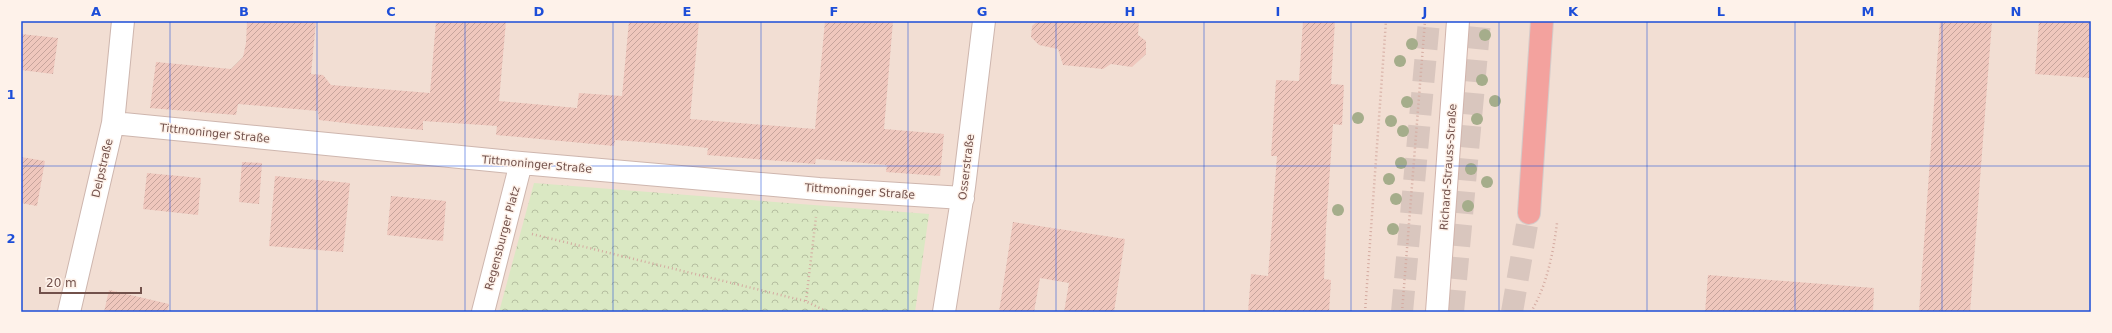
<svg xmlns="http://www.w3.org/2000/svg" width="2112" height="333" font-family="'DejaVu Sans',sans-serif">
	<defs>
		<pattern id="park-crowns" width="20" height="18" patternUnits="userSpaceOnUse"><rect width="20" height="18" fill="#dae8c3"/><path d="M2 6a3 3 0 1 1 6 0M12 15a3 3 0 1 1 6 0" fill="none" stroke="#b5bea0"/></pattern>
		<pattern id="building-hatch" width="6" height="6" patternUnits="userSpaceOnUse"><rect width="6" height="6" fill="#efc7bd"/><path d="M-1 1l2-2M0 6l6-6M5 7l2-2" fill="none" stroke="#c6a49c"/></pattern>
	</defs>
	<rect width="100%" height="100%" fill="#fbede4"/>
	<!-- residential -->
	<path fill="#f2ded3" d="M21 21H2091V312H21Z"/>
	<!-- park -->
	<path fill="url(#park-crowns)" d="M534 183 929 214 915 312H499Z"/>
	<!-- building -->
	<path fill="url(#building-hatch)" d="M247 21H316L311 74 323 75 331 85 430 93 436 21H506L499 101 577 108 579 93 622 96 629 21H699L690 119 815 129 825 21H893L884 129 944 134 940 176 886 172 887 165 816 159 815 164 707 155 708 148 655 143 615 140 614 146 496 135 497 126 423 121V130L363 125 319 120 318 111 273 107 238 104 236 115 150 108 156 62 231 69 243 57 246 43Z
		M1038 21H1139L1138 35 1146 41V54L1132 67 1111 64 1103 69 1063 65 1058 49 1039 45 1031 37 1032 26Z
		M1303 21H1335L1331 84 1344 85 1342 125 1333 124 1326 228 1324 279 1331 280 1329 312H1248L1251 274 1268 276 1277 156H1271L1276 80 1299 81Z
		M1940 21H1992L1970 312H1919Z
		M2039 21H2091V78L2035 74Z
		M21 34 58 38 53 74 21 70Z
		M21 157 45 161 37 206 21 203Z
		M242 162 262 163 259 204 239 202Z
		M147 173 201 178 198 215 143 209Z
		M275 176 350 183 343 252 269 246Z
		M391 196 446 201 443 241 387 235Z
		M1013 222 1125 239 1114 312H1064L1069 283 1040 278 1034 312H999Z
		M1708 275 1874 288 1873 312H1705Z
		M109 290 169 304 167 312H104Z"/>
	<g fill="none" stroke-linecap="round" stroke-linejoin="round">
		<!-- highway-tunnel -->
		<path stroke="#d9c6be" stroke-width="22" stroke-dasharray="22 11" stroke-linecap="butt" d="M1402 312 1429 21
			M1453 312 1480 21
			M1512 312 1529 213"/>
		<defs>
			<path id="street" d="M113 123 521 163 819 189 963 198
				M69 312 113 123 123 21
				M483 312 521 163
				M944 312 964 187 984 21"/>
			<path id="secondary" d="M1437 312 1458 21"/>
			<path id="highway" d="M1529 213 1542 21"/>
		</defs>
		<!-- street casing -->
		<use href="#street" stroke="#ceb6ae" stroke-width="24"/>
		<!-- secondary casing -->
		<use href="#secondary" stroke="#d1b4ac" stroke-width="24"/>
		<!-- highway casing -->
		<use href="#highway" stroke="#d5cbc9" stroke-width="24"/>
		<!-- path -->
		<path stroke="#d4aaa0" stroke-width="2.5" stroke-dasharray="1 3" stroke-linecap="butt" d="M532 234 805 301 828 312
			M806 301 816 217
			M1365 312 1386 21
			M1402 312 1425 21
			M1531 312C1547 285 1553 254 1557 223"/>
		<!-- street -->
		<use href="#street" stroke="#fff" stroke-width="22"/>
		<!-- secondary -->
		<use href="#secondary" stroke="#fff" stroke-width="22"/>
		<!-- highway -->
		<use href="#highway" stroke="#f3a29e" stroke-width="22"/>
	</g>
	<!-- trees -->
	<g fill="#a5ad8b">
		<circle cx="1485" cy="35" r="6"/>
		<circle cx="1412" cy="44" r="6"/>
		<circle cx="1400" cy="61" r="6"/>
		<circle cx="1482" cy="80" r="6"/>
		<circle cx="1495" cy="101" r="6"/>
		<circle cx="1407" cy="102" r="6"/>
		<circle cx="1358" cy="118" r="6"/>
		<circle cx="1477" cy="119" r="6"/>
		<circle cx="1391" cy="121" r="6"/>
		<circle cx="1403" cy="131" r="6"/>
		<circle cx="1401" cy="163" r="6"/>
		<circle cx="1471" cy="169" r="6"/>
		<circle cx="1389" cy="179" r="6"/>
		<circle cx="1487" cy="182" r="6"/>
		<circle cx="1396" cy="199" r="6"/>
		<circle cx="1468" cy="206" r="6"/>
		<circle cx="1338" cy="210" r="6"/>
		<circle cx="1393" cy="229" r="6"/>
	</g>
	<!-- grid -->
	<path fill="none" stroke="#1d4ed8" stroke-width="1" stroke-opacity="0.55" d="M170 21V312M317 21V312M465 21V312M613 21V312M761 21V312M908 21V312M1056 21V312M1204 21V312M1351 21V312M1499 21V312M1647 21V312M1795 21V312M1942 21V312M21 166H2091"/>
	<g text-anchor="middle" stroke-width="3" stroke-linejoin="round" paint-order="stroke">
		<!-- street labels -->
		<g font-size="11" fill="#72514b" stroke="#fef2ea">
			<text transform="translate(215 133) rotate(6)" y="4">Tittmoninger Straße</text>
			<text transform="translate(537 164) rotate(5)" y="4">Tittmoninger Straße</text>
			<text transform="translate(966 167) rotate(-83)" y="4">Osserstraße</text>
			<text transform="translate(1448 167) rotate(-86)" y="4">Richard-Strauss-Straße</text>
			<text transform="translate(102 168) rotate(-77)" y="4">Delpstraße</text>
			<text transform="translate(860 191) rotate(4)" y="4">Tittmoninger Straße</text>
			<text transform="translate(502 238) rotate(-75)" y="4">Regensburger Platz</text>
		</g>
	</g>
	<!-- border -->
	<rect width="2112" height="333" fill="none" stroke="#fef2ea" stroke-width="44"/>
	<!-- scale -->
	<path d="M40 287v6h101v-6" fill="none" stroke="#72514b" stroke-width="2"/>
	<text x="46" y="287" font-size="12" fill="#72514b" stroke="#fef2ea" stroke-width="3" paint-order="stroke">20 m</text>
	<rect x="22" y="22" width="2068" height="289" fill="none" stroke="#1d4ed8" stroke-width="1.5"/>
	<g font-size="13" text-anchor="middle" font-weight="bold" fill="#1d4ed8">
		<text x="96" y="16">A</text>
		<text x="244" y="16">B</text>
		<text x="391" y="16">C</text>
		<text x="539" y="16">D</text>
		<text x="687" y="16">E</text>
		<text x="834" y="16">F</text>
		<text x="982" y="16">G</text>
		<text x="1130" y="16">H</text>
		<text x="1278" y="16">I</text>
		<text x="1425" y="16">J</text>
		<text x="1573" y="16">K</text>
		<text x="1721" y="16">L</text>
		<text x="1868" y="16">M</text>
		<text x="2016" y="16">N</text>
		<text x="11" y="99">1</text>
		<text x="11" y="243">2</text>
	</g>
</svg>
